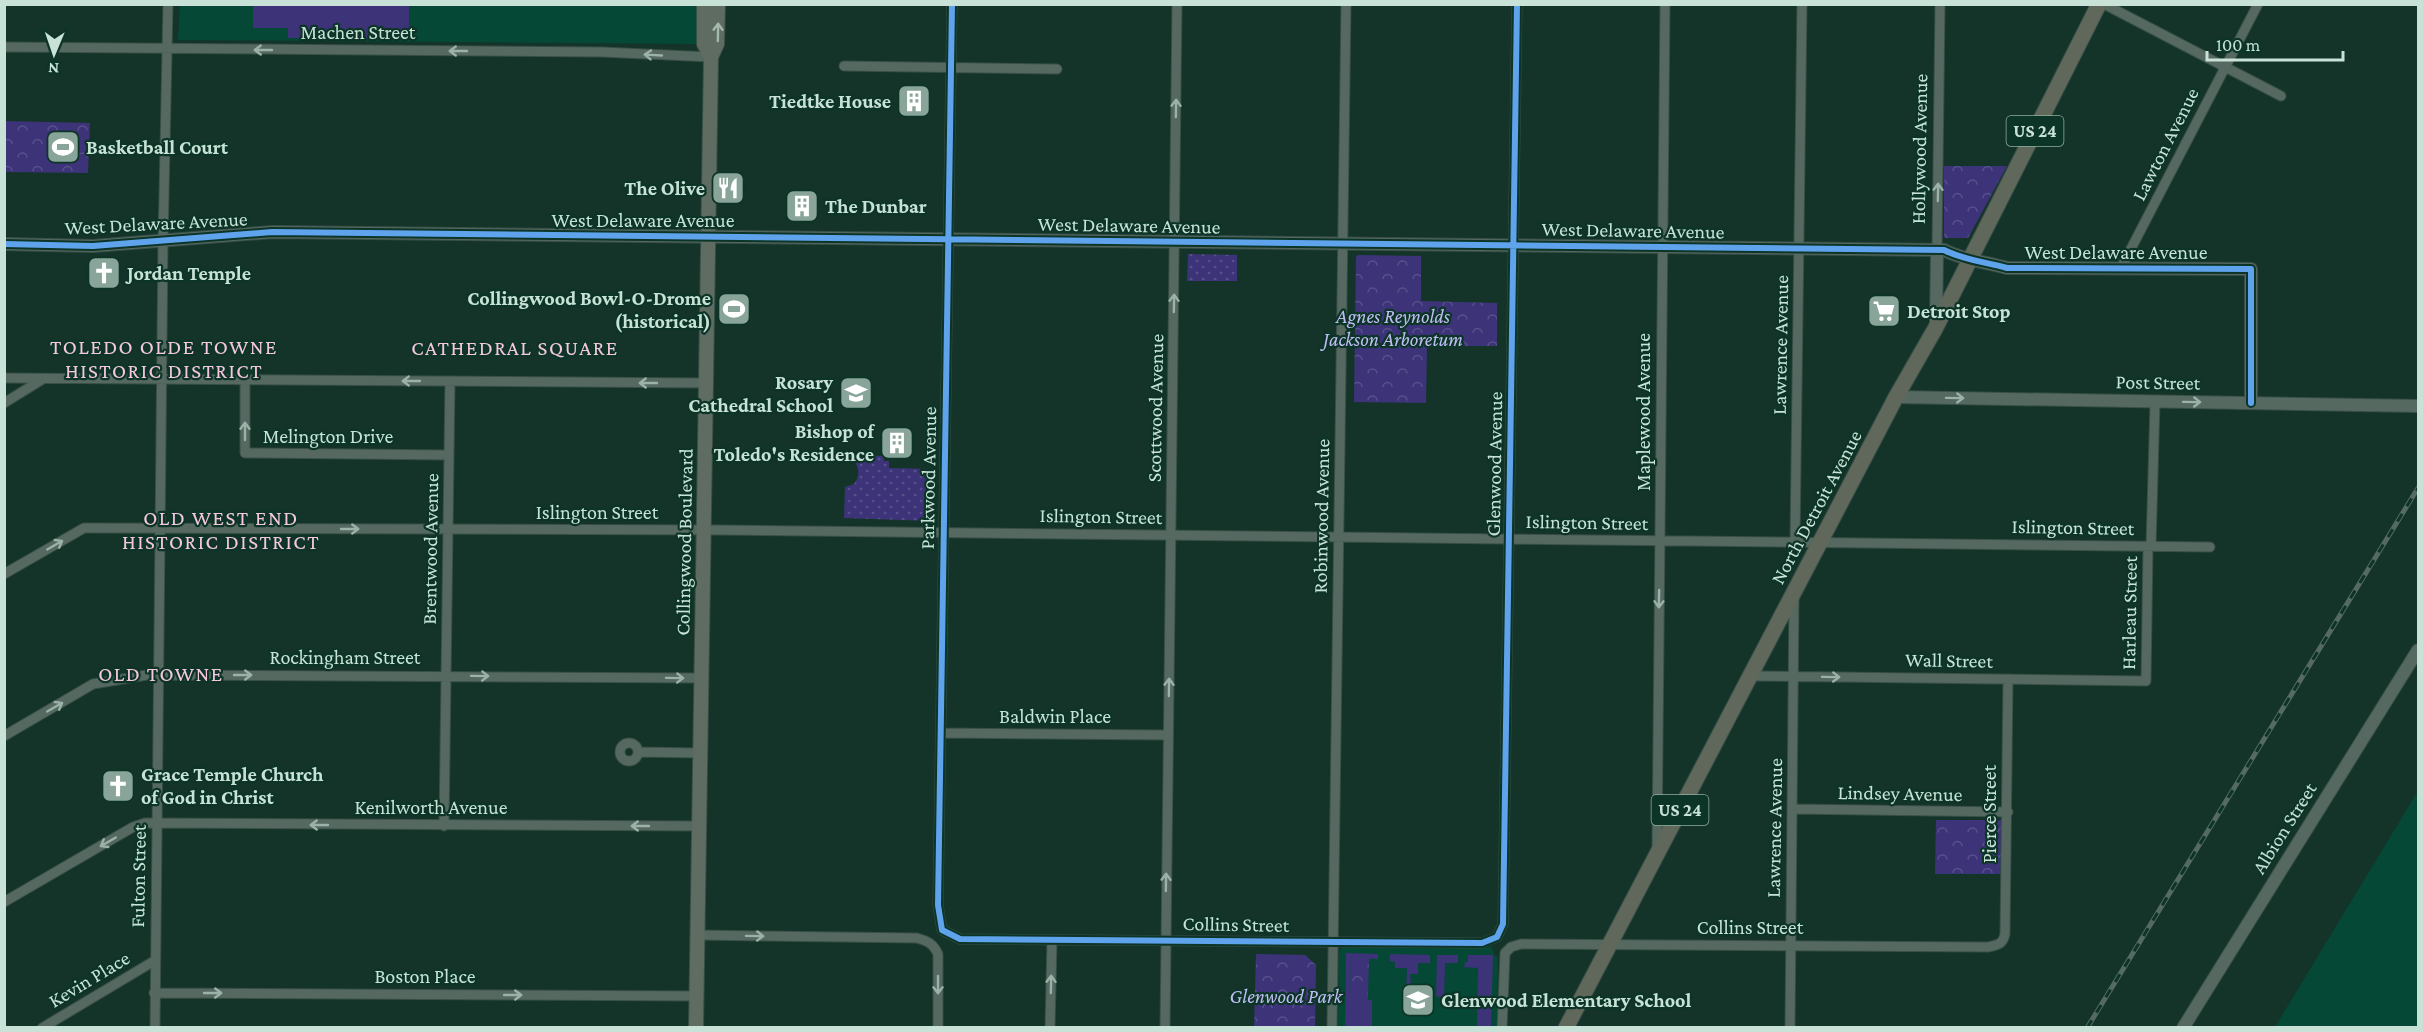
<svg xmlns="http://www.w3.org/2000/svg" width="2423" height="1032" font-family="'Crimson Pro',serif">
	<defs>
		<pattern id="park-crowns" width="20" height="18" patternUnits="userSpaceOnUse" patternTransform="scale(1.5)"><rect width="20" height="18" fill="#3d3379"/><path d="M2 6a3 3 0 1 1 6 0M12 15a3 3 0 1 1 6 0" fill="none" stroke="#58508b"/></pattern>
		<pattern id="garden-dots" width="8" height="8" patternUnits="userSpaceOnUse" patternTransform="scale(1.5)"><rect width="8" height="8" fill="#3d3379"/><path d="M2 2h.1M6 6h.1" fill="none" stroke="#58508b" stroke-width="1.8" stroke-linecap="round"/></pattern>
	</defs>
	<rect width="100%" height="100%" fill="#14342a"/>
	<!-- built -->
	<path fill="#044835" d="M180 5H697L696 44 178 40Z
		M2418 791V1027H2275Z
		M1491 947 1495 956 1498 957 1497 1027 1338 1028 1339 951 1341 948Z"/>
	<!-- grass -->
	<path fill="#3d3379" d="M253 5H409V39L288 38V28H253Z
		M1346 953 1378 954V959L1351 958 1350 994 1368 995V1000H1372V1027L1345 1028Z
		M1390 954 1430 955V963H1418V974H1410L1412 997H1406L1407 968H1395V962L1390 961Z
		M1437 955H1458V963H1445L1444 998 1436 996Z
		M1468 955H1493L1491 1027H1477L1478 968 1464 967 1465 962H1468Z"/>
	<!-- park -->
	<path fill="url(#park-crowns)" d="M5 121 90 123 88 173 5 172Z
		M1944 166H2007L1968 238H1944Z
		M1358 255 1421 256V301L1497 303V346H1427L1426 403 1354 402 1356 257Z
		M1936 820H2002L2001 874H1935Z
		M1256 954 1305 955 1316 965 1315 1027H1254Z
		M1351 958H1369L1368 995H1350Z"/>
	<!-- garden -->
	<path fill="url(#garden-dots)" d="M1188 254 1237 255V281H1187Z
		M849 455 884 456V461H889V468L932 469 931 521 844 518 845 487 854 484C862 473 858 464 849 455Z"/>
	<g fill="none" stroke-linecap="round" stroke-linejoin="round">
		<defs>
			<path id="minor" d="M952 4 938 905 942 930 960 939 1482 943 1497 937 1503 924 1517 4
				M2104 4 2281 96
				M4 47 602 52 711 57
				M844 66 1057 69
				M1937 250 1940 4
				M2121 268 2258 4
				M4 378 706 383
				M245 380V453L449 455
				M4 403 43 379
				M1795 542 1802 4
				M2151 546 2155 402
				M4 574 84 528H94L718 530 2210 547
				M1751 676 2146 681 2148 546
				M941 733 1168 735
				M4 736 93 684 147 675 701 678
				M620 752a9 9 0 1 1 18 0a9 9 0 1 1-18 0Z
				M638 752 700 753
				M1793 809 2008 812
				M444 826 450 381
				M1657 848 1665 4
				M4 902 133 827 145 823 699 826
				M697 935 917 938C927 941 933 943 938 954V1028
				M154 993 697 996
				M42 1028 154 961
				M155 1028 163 242 168 4
				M1050 1028 1052 940
				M1165 1028 1177 4
				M1332 1028 1346 4
				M1502 1028 1505 953 1511 947 1521 944 1988 947C1998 945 2003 944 2005 934L2008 679
				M1790 1028 1794 596"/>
			<path id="tertiary" d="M4 244 93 246 272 232 1944 250C1963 260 1986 262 2007 268L2251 269V403
				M1936 324 1937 250
				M1896 397 2418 406
				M2183 1028 2418 650"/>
			<path id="secondary" d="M704 4V44L711 57
				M696 1028 711 57 717 44 718 4"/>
			<path id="primary" d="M1566 1028 1896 397 1935 329 2099 4"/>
		</defs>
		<!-- minor casing -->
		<use href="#minor" stroke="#384f47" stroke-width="11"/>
		<!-- tertiary casing -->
		<use href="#tertiary" stroke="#384f47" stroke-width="14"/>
		<!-- secondary casing -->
		<use href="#secondary" stroke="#384f47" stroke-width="16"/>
		<!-- primary casing -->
		<use href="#primary" stroke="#384f47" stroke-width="17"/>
		<!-- minor -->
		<use href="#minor" stroke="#556961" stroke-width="9"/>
		<!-- tertiary -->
		<use href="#tertiary" stroke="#556961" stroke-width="12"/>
		<!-- secondary -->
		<use href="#secondary" stroke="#5f6c62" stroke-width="14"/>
		<!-- primary -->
		<use href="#primary" stroke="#60685c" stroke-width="15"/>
		<defs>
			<path id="rail" d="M2087 1028 2418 488"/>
		</defs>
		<!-- rail casing -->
		<use href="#rail" stroke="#556a61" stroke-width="5"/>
		<!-- rail -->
		<use href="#rail" stroke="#0c3527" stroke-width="3" stroke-dasharray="9" stroke-linecap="butt"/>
		<defs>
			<path id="cycleway" d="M952 4 938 905 942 930 960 939 1482 943 1497 937 1503 924 1517 4
				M4 244 93 246 272 232 1944 250C1963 260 1986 262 2007 268L2251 269V403"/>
		</defs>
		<!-- cycleway casing -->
		<use href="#cycleway" stroke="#0c3527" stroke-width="10"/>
		<!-- cycleway -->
		<use href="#cycleway" stroke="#60a3ed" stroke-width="6"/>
	</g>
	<!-- one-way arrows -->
	<defs><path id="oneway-shaft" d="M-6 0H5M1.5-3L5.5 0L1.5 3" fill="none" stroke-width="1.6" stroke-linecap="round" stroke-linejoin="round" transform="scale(1.5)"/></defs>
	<use stroke="#a3b9ae" href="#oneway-shaft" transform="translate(718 32) rotate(-89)"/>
	<g stroke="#9ab2a8">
		<use href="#oneway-shaft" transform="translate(263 50) rotate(-180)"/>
		<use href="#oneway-shaft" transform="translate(458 51) rotate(-180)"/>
		<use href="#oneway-shaft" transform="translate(653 55) rotate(-177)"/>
		<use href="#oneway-shaft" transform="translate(1176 108) rotate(-89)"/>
		<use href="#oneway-shaft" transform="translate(1938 192) rotate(-89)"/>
		<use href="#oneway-shaft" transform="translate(1174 303) rotate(-89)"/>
		<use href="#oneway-shaft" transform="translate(411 381) rotate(-180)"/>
		<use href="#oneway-shaft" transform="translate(648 383) rotate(-180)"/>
		<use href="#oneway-shaft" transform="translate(1955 398) rotate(1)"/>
		<use href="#oneway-shaft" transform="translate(2192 402) rotate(1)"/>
		<use href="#oneway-shaft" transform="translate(245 431) rotate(-90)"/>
		<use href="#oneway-shaft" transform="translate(350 529)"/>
		<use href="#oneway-shaft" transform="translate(55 545) rotate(-30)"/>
		<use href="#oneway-shaft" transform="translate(1659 599) rotate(91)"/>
		<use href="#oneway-shaft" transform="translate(243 675)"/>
		<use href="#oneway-shaft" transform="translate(480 676) rotate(1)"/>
		<use href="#oneway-shaft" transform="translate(1831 677) rotate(1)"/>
		<use href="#oneway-shaft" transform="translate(675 678) rotate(1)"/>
		<use href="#oneway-shaft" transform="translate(1169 687) rotate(-89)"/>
		<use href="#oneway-shaft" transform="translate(55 707) rotate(-30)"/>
		<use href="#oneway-shaft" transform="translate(319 825) rotate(-180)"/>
		<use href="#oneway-shaft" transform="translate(640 826) rotate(-180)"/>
		<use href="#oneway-shaft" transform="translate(108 842) rotate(150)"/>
		<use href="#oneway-shaft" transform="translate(1166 882) rotate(-89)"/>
		<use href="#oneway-shaft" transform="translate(755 936) rotate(1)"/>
		<use href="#oneway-shaft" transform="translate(1051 984) rotate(-89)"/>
		<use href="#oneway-shaft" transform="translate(938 985) rotate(90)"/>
		<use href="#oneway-shaft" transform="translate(213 993)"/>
		<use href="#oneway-shaft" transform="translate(513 995)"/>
	</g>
	<!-- icons -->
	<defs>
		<symbol id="building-square" viewBox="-11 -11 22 22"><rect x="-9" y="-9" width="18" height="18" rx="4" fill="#89a59a" stroke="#0c3527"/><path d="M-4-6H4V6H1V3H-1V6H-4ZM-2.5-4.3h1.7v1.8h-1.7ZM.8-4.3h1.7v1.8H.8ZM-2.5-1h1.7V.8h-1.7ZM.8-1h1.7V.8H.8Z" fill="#fff"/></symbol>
		<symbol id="stadium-square" viewBox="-11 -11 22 22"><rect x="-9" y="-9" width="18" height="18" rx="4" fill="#89a59a" stroke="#0c3527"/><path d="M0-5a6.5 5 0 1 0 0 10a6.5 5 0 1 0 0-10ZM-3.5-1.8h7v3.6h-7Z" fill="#fff"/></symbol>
		<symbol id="restaurant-square" viewBox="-11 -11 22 22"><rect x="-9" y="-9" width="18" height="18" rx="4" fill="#89a59a" stroke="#0c3527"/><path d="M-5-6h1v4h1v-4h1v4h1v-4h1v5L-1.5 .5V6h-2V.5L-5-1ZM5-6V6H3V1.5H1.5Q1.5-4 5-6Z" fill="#fff"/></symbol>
		<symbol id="church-square" viewBox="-11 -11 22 22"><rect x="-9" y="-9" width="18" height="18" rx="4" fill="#89a59a" stroke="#0c3527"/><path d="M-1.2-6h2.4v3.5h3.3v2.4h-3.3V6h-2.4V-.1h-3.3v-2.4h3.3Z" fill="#fff"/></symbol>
		<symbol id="supermarket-square" viewBox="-11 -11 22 22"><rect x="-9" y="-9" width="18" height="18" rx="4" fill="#89a59a" stroke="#0c3527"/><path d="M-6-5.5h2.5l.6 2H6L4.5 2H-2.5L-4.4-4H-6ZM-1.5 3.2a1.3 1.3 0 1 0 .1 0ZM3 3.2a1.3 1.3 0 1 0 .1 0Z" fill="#fff"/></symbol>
		<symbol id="school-square" viewBox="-11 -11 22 22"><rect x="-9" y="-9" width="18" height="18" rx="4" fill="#89a59a" stroke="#0c3527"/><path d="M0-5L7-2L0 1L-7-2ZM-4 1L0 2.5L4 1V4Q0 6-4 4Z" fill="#fff"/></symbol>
	</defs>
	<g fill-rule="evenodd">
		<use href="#building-square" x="895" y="82" width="38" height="38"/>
		<use href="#stadium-square" x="44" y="128" width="38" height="38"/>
		<use href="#restaurant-square" x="709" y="169" width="38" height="38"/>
		<use href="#building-square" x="783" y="187" width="38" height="38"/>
		<use href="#church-square" x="85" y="254" width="38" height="38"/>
		<use href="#stadium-square" x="715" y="290" width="38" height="38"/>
		<use href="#supermarket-square" x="1865" y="292" width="38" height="38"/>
		<use href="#school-square" x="837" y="374" width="38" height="38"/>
		<use href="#building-square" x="878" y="424" width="38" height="38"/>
		<use href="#church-square" x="99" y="767" width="38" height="38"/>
		<use href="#school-square" x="1399" y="981" width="38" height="38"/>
	</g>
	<g text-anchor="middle" stroke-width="4.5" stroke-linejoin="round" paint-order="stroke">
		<!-- shield labels -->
		<g fill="#0c3527" stroke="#90aea2" stroke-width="1.5">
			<rect x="2006.5" y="116" width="57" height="30" rx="4.5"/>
			<rect x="1651.5" y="795" width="57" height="30" rx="4.5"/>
		</g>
		<g font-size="18" font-weight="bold" fill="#c8e2d7">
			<text x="2035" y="137">US 24</text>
			<text x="1680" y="816">US 24</text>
		</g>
		<!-- street labels -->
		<g font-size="20" fill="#c8e2d7" stroke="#0c3527">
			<text x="358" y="39">Machen Street</text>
			<text transform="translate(2165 144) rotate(-63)" y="7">Lawton Avenue</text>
			<text transform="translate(1919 149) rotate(-89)" y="7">Hollywood Avenue</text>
			<text x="643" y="227">West Delaware Avenue</text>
			<text transform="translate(156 223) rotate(-3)" y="7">West Delaware Avenue</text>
			<text transform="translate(1129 225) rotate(1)" y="7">West Delaware Avenue</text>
			<text transform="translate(1633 230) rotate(1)" y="7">West Delaware Avenue</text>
			<text x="2116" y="259">West Delaware Avenue</text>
			<text transform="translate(1780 345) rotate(-89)" y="7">Lawrence Avenue</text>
			<text transform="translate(2158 382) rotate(1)" y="7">Post Street</text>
			<text transform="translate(1155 408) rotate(-89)" y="7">Scottwood Avenue</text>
			<text transform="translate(1643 412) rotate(-90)" y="7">Maplewood Avenue</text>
			<text x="328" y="443">Melington Drive</text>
			<text transform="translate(1494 464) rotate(-89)" y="7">Glenwood Avenue</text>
			<text transform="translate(928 478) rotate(-89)" y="7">Parkwood Avenue</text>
			<text transform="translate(1816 507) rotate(-62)" y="7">North Detroit Avenue</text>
			<text x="597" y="519">Islington Street</text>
			<text transform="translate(1101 516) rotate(1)" y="7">Islington Street</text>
			<text transform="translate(1321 516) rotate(-89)" y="7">Robinwood Avenue</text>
			<text transform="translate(1587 522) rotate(1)" y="7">Islington Street</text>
			<text transform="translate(2073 527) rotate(1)" y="7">Islington Street</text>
			<text transform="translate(684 542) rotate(-89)" y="7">Collingwood Boulevard</text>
			<text transform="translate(430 549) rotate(-89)" y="7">Brentwood Avenue</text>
			<text transform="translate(2129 613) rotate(-89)" y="7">Harleau Street</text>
			<text x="345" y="664">Rockingham Street</text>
			<text transform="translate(1949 660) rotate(1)" y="7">Wall Street</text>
			<text x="1055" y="723">Baldwin Place</text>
			<text transform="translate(1900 793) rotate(1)" y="7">Lindsey Avenue</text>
			<text x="431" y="814">Kenilworth Avenue</text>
			<text transform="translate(1989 814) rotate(-90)" y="7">Pierce Street</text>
			<text transform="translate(1774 828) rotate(-89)" y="7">Lawrence Avenue</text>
			<text transform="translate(2284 828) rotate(-58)" y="7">Albion Street</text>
			<text transform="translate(138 876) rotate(-89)" y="7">Fulton Street</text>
			<text transform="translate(1236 924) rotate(1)" y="7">Collins Street</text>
			<text x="1750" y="934">Collins Street</text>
			<text x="425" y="983">Boston Place</text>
			<text transform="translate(89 979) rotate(-31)" y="7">Kevin Place</text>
		</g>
		<!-- poi labels -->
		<g font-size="20" font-weight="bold" fill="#c8e2d7" stroke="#0c3527" text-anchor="start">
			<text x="891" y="108" text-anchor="end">Tiedtke House</text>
			<text x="86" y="154">Basketball Court</text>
			<text x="705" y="195" text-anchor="end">The Olive</text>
			<text x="825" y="213">The Dunbar</text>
			<text x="127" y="280">Jordan Temple</text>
			<text x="711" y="305" text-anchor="end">Collingwood Bowl-O-Drome<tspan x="711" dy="23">(historical)</tspan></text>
			<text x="1907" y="318">Detroit Stop</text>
			<text x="833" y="389" text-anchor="end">Rosary<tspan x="833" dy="23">Cathedral School</tspan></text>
			<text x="874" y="438" text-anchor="end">Bishop of<tspan x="874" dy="23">Toledo's Residence</tspan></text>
			<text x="141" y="781">Grace Temple Church<tspan x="141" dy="23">of God in Christ</tspan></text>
			<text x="1441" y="1007">Glenwood Elementary School</text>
		</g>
		<!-- park labels -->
		<g font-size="20" font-style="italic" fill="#c1bdf3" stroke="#0c3527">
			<text x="1393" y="323">Agnes Reynolds<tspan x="1393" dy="23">Jackson Arboretum</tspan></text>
			<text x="1286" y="1003">Glenwood Park</text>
		</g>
		<!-- neighbourhood labels -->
		<g font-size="21" letter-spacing="1.5" fill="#f6c7de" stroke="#0c3527">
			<text x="164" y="354">TOLEDO OLDE TOWNE<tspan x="164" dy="24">HISTORIC DISTRICT</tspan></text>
			<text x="515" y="355">CATHEDRAL SQUARE</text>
			<text x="221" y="525">OLD WEST END<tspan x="221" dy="24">HISTORIC DISTRICT</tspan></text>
			<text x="161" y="681">OLD TOWNE</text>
		</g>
	</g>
	<!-- border -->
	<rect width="2423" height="1032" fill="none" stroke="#c8e2d7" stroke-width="12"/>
	<!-- north arrow -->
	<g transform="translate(54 54) rotate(182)" stroke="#0c3527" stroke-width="4.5" paint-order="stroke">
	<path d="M0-4.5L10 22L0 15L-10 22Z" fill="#c8e2d7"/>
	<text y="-9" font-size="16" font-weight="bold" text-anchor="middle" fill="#c8e2d7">N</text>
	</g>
	<!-- scale -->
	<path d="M2207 51v9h136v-9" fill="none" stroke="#c8e2d7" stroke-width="3"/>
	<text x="2216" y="51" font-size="18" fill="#c8e2d7" stroke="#0c3527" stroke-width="4.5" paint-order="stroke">100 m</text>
</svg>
